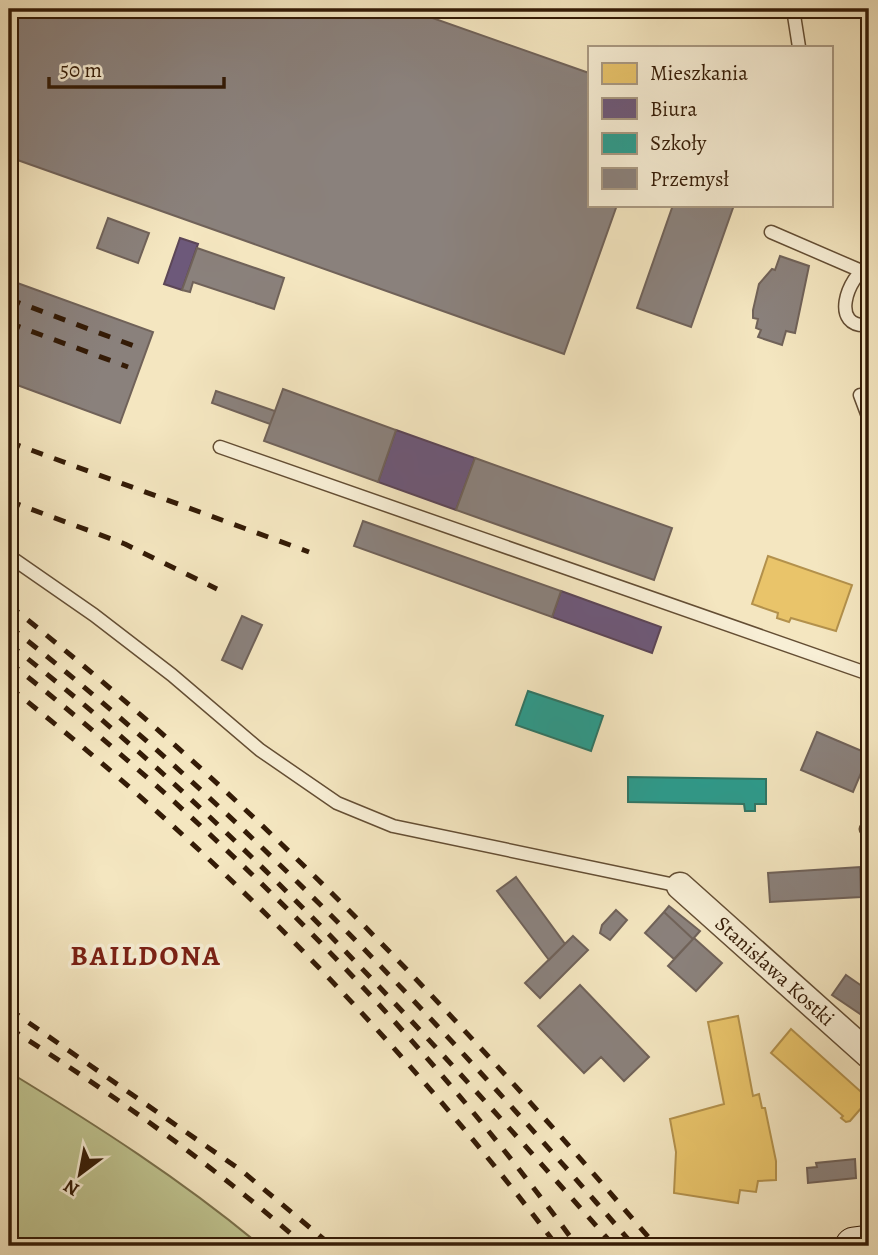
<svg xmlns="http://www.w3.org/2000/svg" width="878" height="1255" font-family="Alegreya,serif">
	<rect width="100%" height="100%" fill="#f4e6c0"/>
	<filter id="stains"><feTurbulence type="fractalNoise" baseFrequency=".00286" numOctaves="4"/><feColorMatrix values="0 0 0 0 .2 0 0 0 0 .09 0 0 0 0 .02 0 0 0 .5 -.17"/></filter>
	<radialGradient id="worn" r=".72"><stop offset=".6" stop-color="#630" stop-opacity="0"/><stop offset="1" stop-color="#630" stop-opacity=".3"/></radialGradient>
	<!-- green -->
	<path fill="#bfc490" stroke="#7a704b" stroke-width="2" d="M9 1072C96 1125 182 1180 261 1246H9Z"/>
	<!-- homes -->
	<path fill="#e9c46a" stroke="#b3914c" stroke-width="2" d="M768 556 852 585 836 631 791 618 789 622 777 618 778 613 752 604Z
		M738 1016 753 1096 759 1094 762 1108H765L776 1161V1180L758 1181 756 1192 740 1190 738 1203 674 1193 676 1152 670 1119 724 1104 708 1022Z
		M791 1029 869 1099 850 1121 846 1122 841 1118 843 1116 771 1053Z"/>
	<!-- offices -->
	<path fill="#6d597a" stroke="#5c4657" stroke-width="2" d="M180 238 198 244 182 290 164 284Z
		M396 430 475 458 456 510 378 482Z
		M561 591 661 627 652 653 552 617Z"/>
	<!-- schools -->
	<path fill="#2a9d8f" stroke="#2d7666" stroke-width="2" d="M528 691 603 716 591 751 516 725Z
		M628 777 766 779V804H755V811H745L744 804 628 802Z"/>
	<!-- industry -->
	<path fill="#8a817c" stroke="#706259" stroke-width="2" d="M9 9H407L589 73V205H617L564 354 9 157Z
		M673 205H734L691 327 637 308Z
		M108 218 149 233 138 263 97 248Z
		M197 248 284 278 274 309 193 282 190 292 182 290Z
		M780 256 809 266 795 333 786 331 782 345 758 337 761 330 756 328 758 319 753 318V310L759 284 772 269 775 270Z
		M9 280 153 332 120 423 9 382Z
		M283 389 396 430 378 482 264 441Z
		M216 391 275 411 270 424 212 403Z
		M475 458 672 528 654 580 456 510Z
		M363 521 561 591 552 617 354 546Z
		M242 616 262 625 242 669 222 660Z
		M817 732 869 754 853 792 801 770Z
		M860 867 861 897 770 902 768 873Z
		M516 877 565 944 549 960 497 891Z
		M669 906 700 931 693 939 664 912Z
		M616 910 627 920 610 940 600 933 602 925Z
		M664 912 693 939 674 959 645 933Z
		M573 936 588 950 540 998 525 983Z
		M694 938 722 963 696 991 668 966Z
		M846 975 869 991V1020L832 995Z
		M580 985 649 1057 624 1081 601 1057 584 1073 538 1026Z
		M855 1159 856 1178 808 1183 807 1168 817 1167 816 1163Z"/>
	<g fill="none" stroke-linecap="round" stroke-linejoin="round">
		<defs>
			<path id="lane" d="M793 9 799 47
				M771 232 859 270
				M869 265C847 277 829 329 869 325
				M860 395 869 419
				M220 447 869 674
				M9 556 94 615 172 675 260 750 337 803 393 826 680 886
				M866 829H869"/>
			<path id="street" d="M680 886 869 1055"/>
			<path id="secondary" d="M854 1246 869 1244"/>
		</defs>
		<!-- lane casing -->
		<use href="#lane" stroke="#644e34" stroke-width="15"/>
		<!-- street casing -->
		<use href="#street" stroke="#644e34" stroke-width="29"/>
		<!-- secondary casing -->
		<use href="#secondary" stroke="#341b06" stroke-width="39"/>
		<!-- lane -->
		<use href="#lane" stroke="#f8efd6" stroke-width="12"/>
		<!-- street -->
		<use href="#street" stroke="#f8efd6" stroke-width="26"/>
		<!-- secondary -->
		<use href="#secondary" stroke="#f8efd6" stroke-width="37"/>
		<!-- rail -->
		<path stroke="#341b06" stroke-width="5" stroke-dasharray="12 12" stroke-linecap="butt" d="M9 299 134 346
			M9 323 128 367
			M9 442 309 552
			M9 501 125 544 217 589
			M9 605C252 798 455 1011 656 1246
			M9 626C240 808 442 1023 634 1246
			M9 644C235 820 425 1032 614 1246
			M9 662C221 830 418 1027 577 1246
			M9 687C213 848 400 1038 557 1246
			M9 1009 242 1171 332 1246
			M9 1028C113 1094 213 1165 305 1246"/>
	</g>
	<g text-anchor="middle" stroke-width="7" stroke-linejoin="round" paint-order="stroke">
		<!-- street labels -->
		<g font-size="21" fill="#341b06" stroke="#f8efd6">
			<text transform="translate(775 971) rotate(42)" y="7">Stanisława Kostki</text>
		</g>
		<!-- district labels -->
		<g font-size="28" font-weight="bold" letter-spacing="2" fill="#7a1f14" stroke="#f8efd6">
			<text x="146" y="965">BAILDONA</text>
		</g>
	</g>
	<!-- margin -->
	<rect width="878" height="1255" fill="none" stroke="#f4e6c0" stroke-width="35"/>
	<rect x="10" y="10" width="857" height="1234" fill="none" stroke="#341b06" stroke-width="3.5"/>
	<rect x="18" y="18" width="843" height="1220" fill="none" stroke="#341b06" stroke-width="2"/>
	<!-- legend -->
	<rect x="588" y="46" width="245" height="161" fill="#f8efd6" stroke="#aa9a83" stroke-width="2"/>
	<rect x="602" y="63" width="35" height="21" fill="#e9c46a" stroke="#aa9a83" stroke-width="2"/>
	<text x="650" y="80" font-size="21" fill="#341b06">Mieszkania</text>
	<rect x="602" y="98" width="35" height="21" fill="#6d597a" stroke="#aa9a83" stroke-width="2"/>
	<text x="650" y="116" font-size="21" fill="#341b06">Biura</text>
	<rect x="602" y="133" width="35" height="21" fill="#2a9d8f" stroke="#aa9a83" stroke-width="2"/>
	<text x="650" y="150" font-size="21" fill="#341b06">Szkoły</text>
	<rect x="602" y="168" width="35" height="21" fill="#8a817c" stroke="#aa9a83" stroke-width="2"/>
	<text x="650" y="186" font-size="21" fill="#341b06">Przemysł</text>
	<!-- north arrow -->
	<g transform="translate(80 1174) rotate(212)" stroke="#f8efd6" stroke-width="5" paint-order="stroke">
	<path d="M0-5L12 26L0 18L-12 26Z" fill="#341b06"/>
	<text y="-10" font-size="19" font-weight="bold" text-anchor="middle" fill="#341b06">N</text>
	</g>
	<!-- scale -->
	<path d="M49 77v10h175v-10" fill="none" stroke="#341b06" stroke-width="3.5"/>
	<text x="60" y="77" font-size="21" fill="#341b06" stroke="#f8efd6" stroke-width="5" paint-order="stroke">50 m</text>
	<rect width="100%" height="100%" filter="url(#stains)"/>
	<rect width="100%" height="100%" fill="url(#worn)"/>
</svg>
